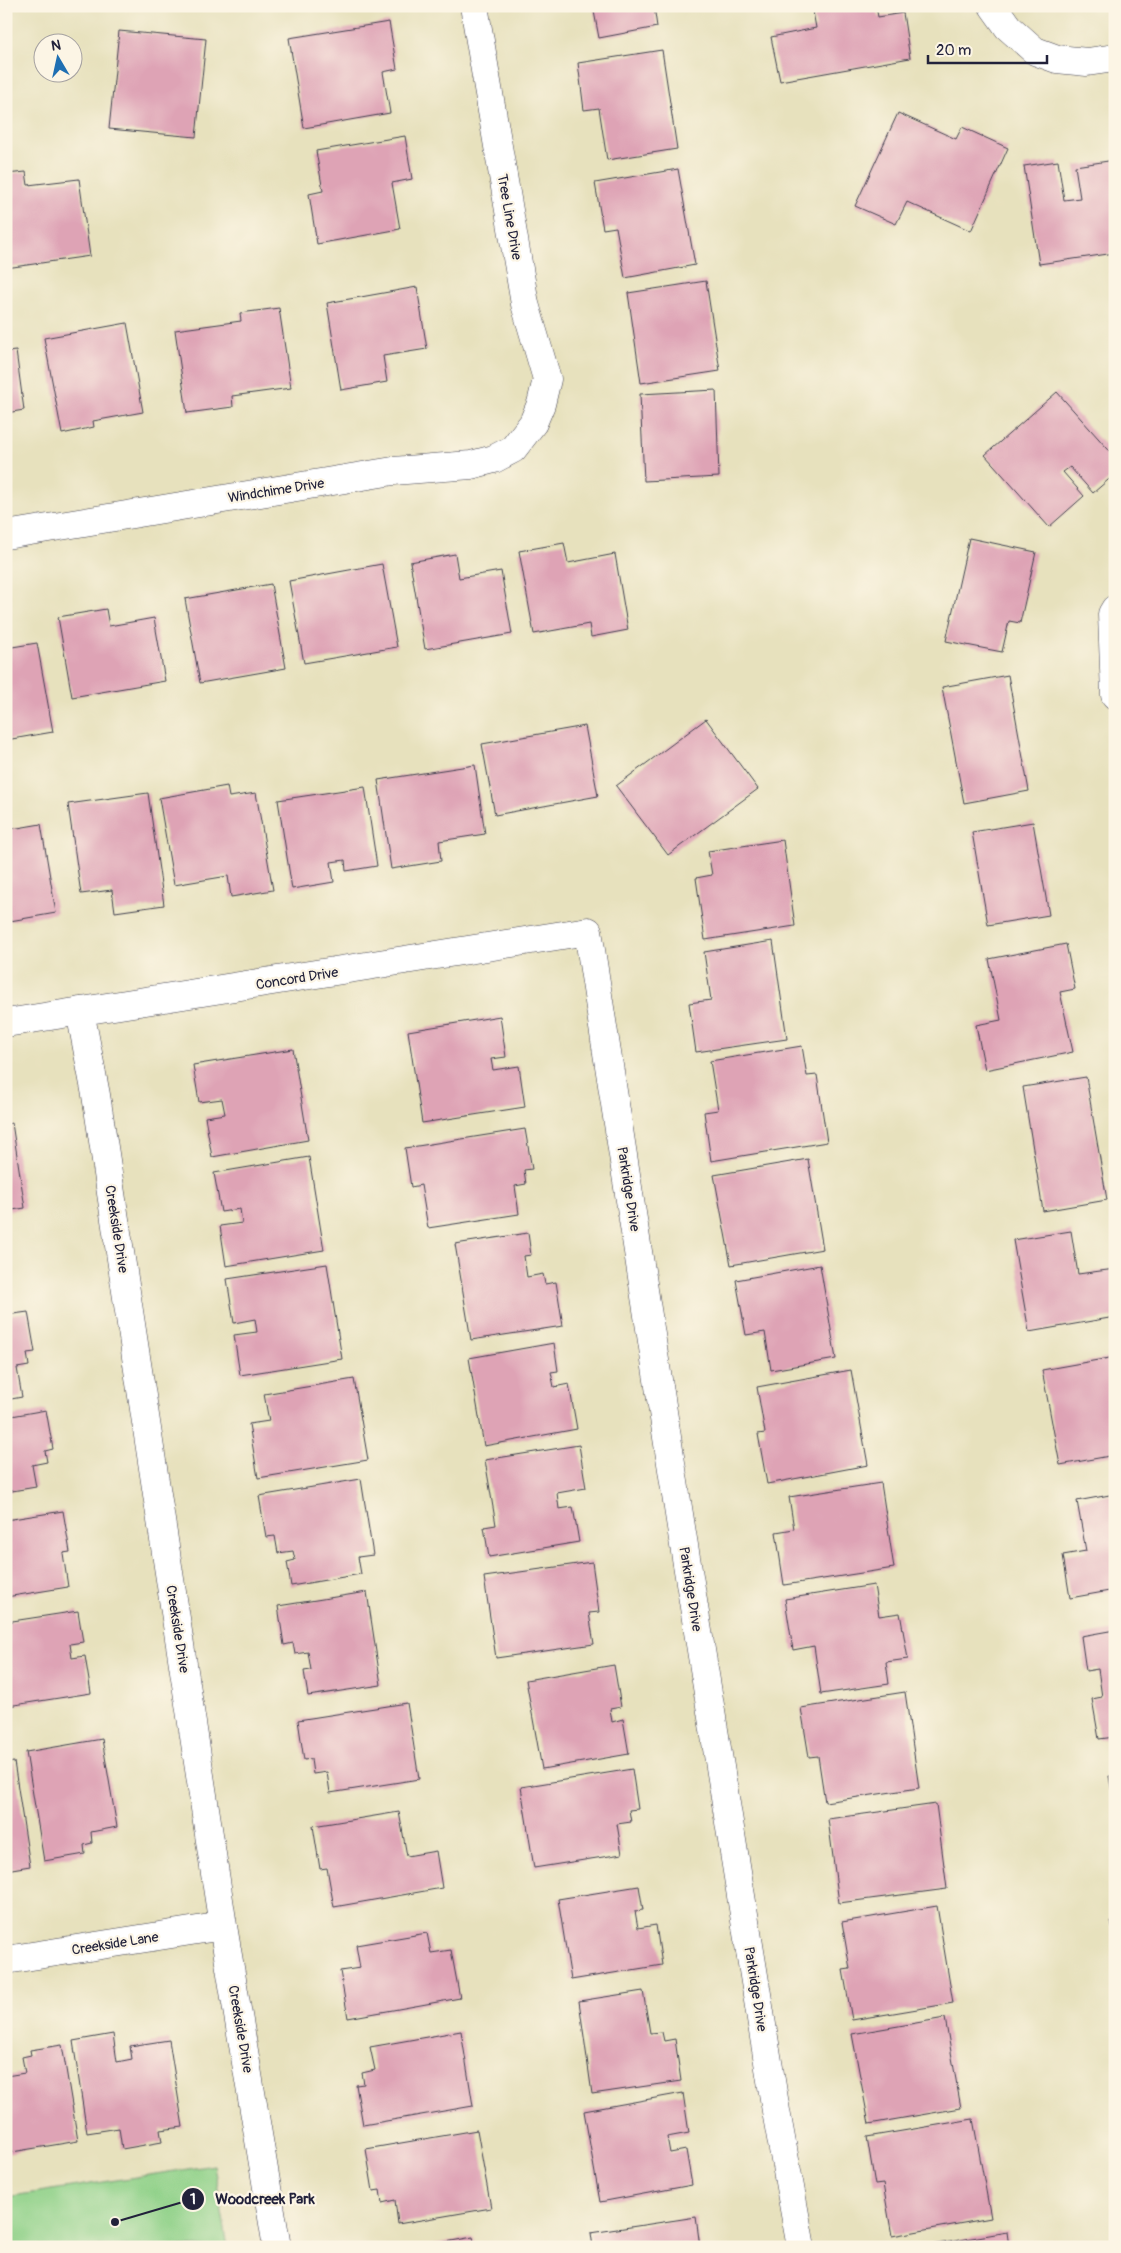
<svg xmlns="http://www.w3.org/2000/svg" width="1121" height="2253" font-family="Pangolin,sans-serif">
	<rect width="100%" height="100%" fill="#fcf5e5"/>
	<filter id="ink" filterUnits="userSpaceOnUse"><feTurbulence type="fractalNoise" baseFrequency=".02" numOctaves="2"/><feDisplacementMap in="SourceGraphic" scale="10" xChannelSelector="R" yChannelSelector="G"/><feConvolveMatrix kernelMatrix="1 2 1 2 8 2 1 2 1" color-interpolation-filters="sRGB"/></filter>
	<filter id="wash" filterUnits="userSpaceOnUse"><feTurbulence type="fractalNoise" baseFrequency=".0096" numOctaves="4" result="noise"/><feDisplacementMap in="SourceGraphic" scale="20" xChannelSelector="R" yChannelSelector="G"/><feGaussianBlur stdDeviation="1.12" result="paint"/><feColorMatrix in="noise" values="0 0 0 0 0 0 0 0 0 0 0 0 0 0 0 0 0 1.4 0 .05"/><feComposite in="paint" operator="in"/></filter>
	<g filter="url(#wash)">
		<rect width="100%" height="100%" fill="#e7e1bd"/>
		<!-- green -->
		<path fill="#90d189" stroke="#597a62" d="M214 2165 228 2247H6V2197Z"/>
		<g id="blocks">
			<!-- building -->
			<path fill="#dea3b5" d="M593 6H654L657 27 599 38Z
				M812 6H876L878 17 903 13 910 58 780 81 771 37 816 28Z
				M389 22 397 69 383 72 390 113 304 128 289 38Z
				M119 31 206 39 196 137 109 129Z
				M662 50 677 149 607 160 599 108 584 110 578 63Z
				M898 113 956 139 962 127 1008 148 971 231 907 202 896 224 855 206Z
				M405 136 412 179 392 183 400 229 317 244 309 194 323 191 316 151Z
				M1115 160V253L1039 264 1024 166 1058 161 1064 200 1080 198 1075 166Z
				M678 169 695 265 625 278 616 227 603 229 595 183Z
				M26 172 28 185 79 179 90 256 6 268V174Z
				M706 281 720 371 641 383 628 293Z
				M417 287 427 349 383 356 387 382 341 390 327 303Z
				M279 308 291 388 232 396 233 407 187 413 175 330 241 321 240 313Z
				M127 323 143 412 93 421 94 427 62 434 44 338Z
				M16 351 24 410 6 413V352Z
				M716 390 719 477 644 481 640 394Z
				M1057 392 1115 457V474L1093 493 1070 467 1063 472 1084 496 1049 527 985 455Z
				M969 538 1036 552 1020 623 1009 621 1002 652 946 641Z
				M564 543 568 563 615 554 628 630 591 637 589 624 534 634 519 551Z
				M455 554 459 578 501 571 512 634 425 649 410 562Z
				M382 564 397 647 304 663 289 581Z
				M271 584 286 668 200 683 185 599Z
				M106 609 109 626 154 618 165 681 72 697 58 617Z
				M37 643 53 732 6 740V648Z
				M1008 675 1029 791 964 803 942 687Z
				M706 719 758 789 668 855 616 786Z
				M585 726 598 796 495 815 482 744Z
				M475 765 485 834 439 841 441 861 391 869 378 780Z
				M227 786 229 797 256 793 273 890 231 897 228 876 174 885 159 798Z
				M365 787 377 866 346 871 345 860 331 862 334 882 292 889 278 800Z
				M148 793 164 905 115 912 112 890 81 894 68 804Z
				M1033 822 1049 915 988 925 972 832Z
				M41 824 56 913 10 921 6 900V830Z
				M783 840 795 926 705 940 696 878 712 875 708 851Z
				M773 941 787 1039 696 1052 689 1003 711 1000 704 952Z
				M1066 944 1075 989 1060 992 1073 1052 985 1070 976 1025 1001 1020 989 959Z
				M500 1016 506 1057 491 1059 493 1070 519 1066 525 1107 422 1123 408 1031Z
				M802 1046 807 1076 817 1075 827 1142 711 1161 704 1112 718 1110 710 1061Z
				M293 1049 308 1140 212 1157 205 1117 225 1114 222 1099 199 1102 193 1065Z
				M1086 1077 1107 1200 1043 1211 1023 1087Z
				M12 1123 25 1208 6 1211V1124Z
				M525 1129 532 1169 524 1170 526 1184 515 1186 519 1214 428 1228 421 1185 411 1187 405 1148Z
				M309 1157 324 1250 226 1266 220 1226 242 1223 240 1209 221 1212 214 1173Z
				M808 1159 823 1249 731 1265 714 1175Z
				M1071 1231 1078 1274 1115 1269V1317L1029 1332 1013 1240Z
				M528 1233 531 1255 524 1256 527 1277 543 1274 545 1284 556 1282 563 1326 471 1340 455 1244Z
				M327 1264 342 1359 240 1375 234 1335 257 1332 255 1319 234 1323 227 1279Z
				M820 1265 836 1359 771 1370 765 1332 746 1335 736 1280Z
				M28 1312 35 1352 27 1353 29 1366 17 1368 22 1397 6 1400V1315Z
				M554 1343 558 1371 551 1372 554 1387 569 1384 577 1429 484 1446 469 1358Z
				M1115 1357V1455L1060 1465 1042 1370Z
				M851 1370 868 1465 767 1484 758 1434 765 1433 757 1387Z
				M354 1379 368 1460 258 1478 249 1424 269 1421 264 1394Z
				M46 1410 53 1449 45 1451 47 1462 32 1465 36 1487 6 1492V1417Z
				M579 1445 586 1488 557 1493 559 1509 573 1507 579 1542 489 1557 484 1527 496 1525 485 1460Z
				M361 1479 373 1555 358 1557 361 1574 291 1586 287 1562 295 1560 293 1551 278 1553 275 1536 266 1537 259 1496Z
				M881 1483 894 1568 784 1585 776 1532 794 1529 789 1497Z
				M1115 1494V1590L1070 1598 1063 1555 1086 1551 1077 1501Z
				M63 1511 70 1552 63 1553 68 1587 6 1597V1520Z
				M592 1562 599 1612 589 1613 594 1644 496 1658 484 1577Z
				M874 1585 879 1616 900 1613 908 1659 886 1662 889 1684 821 1694 814 1646 793 1650 785 1599Z
				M367 1592 381 1685 308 1696 304 1671 311 1670 308 1652 295 1654 293 1643 284 1645 278 1606Z
				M78 1611 83 1642 70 1644 72 1658 85 1656 91 1693 8 1706 6 1693V1622Z
				M1115 1630V1737L1099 1739 1092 1699 1102 1697 1098 1669 1086 1671 1081 1636Z
				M614 1665 621 1707 610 1709 612 1722 623 1719 629 1754 542 1769 526 1680Z
				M905 1692 919 1788 825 1802 818 1756 809 1757 801 1708Z
				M407 1703 419 1779 330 1793 327 1772 313 1774 311 1759 304 1760 298 1720Z
				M102 1739 117 1827 91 1832 92 1843 84 1845 85 1854 44 1861 26 1752Z
				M14 1762 30 1866 6 1870V1763Z
				M632 1769 638 1809 629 1810 631 1822 617 1824 622 1854 534 1868 521 1787Z
				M1109 1776H1115V1805H1114Z
				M936 1804 947 1889 839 1903 828 1819Z
				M399 1812 407 1856 436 1851 442 1888 334 1907 327 1868 320 1869 313 1826Z
				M639 1886 643 1910 635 1911 638 1928 656 1925 662 1965 571 1980 558 1899Z
				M937 1906 953 2003 852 2020 843 1970 850 1969 842 1922Z
				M1115 1920V1937H1114L1111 1921Z
				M427 1933 431 1953 451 1950 460 1998 348 2018 340 1971 360 1968 356 1945Z
				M643 1991 650 2033 662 2032 664 2041 675 2039 681 2081 592 2094 579 2001Z
				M945 2018 961 2108 869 2124 852 2034Z
				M461 2031 473 2106 363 2125 356 2085 364 2084 362 2073 375 2070 370 2047Z
				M113 2034 117 2062 132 2059 130 2046 169 2040 183 2127 160 2130 162 2142 122 2149 119 2128 87 2133 73 2041Z
				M62 2045 78 2141 6 2153V2076L25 2073 22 2057 31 2055 30 2050Z
				M683 2093 689 2133 667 2137 670 2153 686 2150 692 2185 600 2202 584 2111Z
				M973 2119 991 2218 892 2236 883 2184 875 2185 867 2137Z
				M477 2130 491 2208 398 2224 395 2200 382 2203 380 2190 373 2191 366 2149Z
				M696 2217 700 2247H593L591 2233Z
				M1007 2232 1009 2247H925V2246Z
				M473 2237 475 2247H424V2246Z"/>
		</g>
	</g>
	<g filter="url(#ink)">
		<use href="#blocks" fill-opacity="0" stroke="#403f4e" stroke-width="1"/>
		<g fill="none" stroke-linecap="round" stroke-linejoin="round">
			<defs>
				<path id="street" d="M993 6 1008 27 1035 51 1057 59 1087 62 1115 58
					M6 535 393 471 471 465 494 459 513 449 533 423 541 404 547 379 525 304 474 6
					M1115 609 1112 614 1115 695
					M80 1011 96 1095 223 1926 277 2247
					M6 1023 588 931 681 1527 776 2111 801 2247
					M6 1960 223 1926"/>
			</defs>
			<!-- street casing -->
			<use href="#street" stroke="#403f4e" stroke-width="29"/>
			<!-- street -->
			<use href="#street" stroke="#fff" stroke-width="28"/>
		</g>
	</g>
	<g text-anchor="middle" stroke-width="4.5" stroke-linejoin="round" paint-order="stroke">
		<!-- street labels -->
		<g font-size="14" fill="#22223b" stroke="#fcf5e5">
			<text transform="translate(510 217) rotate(80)" y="5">Tree Line Drive</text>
			<text transform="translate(276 490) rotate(-9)" y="5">Windchime Drive</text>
			<text transform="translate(297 978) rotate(-9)" y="5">Concord Drive</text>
			<text transform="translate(629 1189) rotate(81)" y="5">Parkridge Drive</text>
			<text transform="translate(117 1229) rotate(81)" y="5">Creekside Drive</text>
			<text transform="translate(691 1589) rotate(81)" y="5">Parkridge Drive</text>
			<text transform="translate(178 1629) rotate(81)" y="5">Creekside Drive</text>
			<text transform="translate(115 1943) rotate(-9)" y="5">Creekside Lane</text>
			<text transform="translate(756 1989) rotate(81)" y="5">Parkridge Drive</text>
			<text transform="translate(241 2029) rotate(80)" y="5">Creekside Drive</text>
		</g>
	</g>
	<!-- callouts -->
	<path fill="none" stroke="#22223b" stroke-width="2" d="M115 2222L193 2199"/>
	<g fill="#22223b" stroke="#fcf5e5" stroke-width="2">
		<circle cx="115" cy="2222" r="5"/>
		<circle cx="193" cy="2199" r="12"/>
	</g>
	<g font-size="15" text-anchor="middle" font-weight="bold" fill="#fff">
		<text x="193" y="2204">1</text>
	</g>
	<g font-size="15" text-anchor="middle" font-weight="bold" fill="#22223b" stroke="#fcf5e5" stroke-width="4.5" stroke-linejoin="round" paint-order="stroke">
		<text x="265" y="2204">Woodcreek Park</text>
	</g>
	<!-- margin -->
	<rect width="1121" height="2253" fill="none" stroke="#fcf5e5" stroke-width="25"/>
	<!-- north arrow -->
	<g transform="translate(58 58) rotate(351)"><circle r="24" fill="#fcf5e5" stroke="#a5a1a1"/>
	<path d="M0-4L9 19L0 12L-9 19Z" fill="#1f6fb2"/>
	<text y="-8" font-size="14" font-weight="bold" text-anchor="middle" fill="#22223b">N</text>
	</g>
	<!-- scale -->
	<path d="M928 55v8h119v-8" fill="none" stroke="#22223b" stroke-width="2.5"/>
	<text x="936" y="55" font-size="15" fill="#22223b" stroke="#fcf5e5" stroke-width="4" paint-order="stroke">20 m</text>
</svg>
